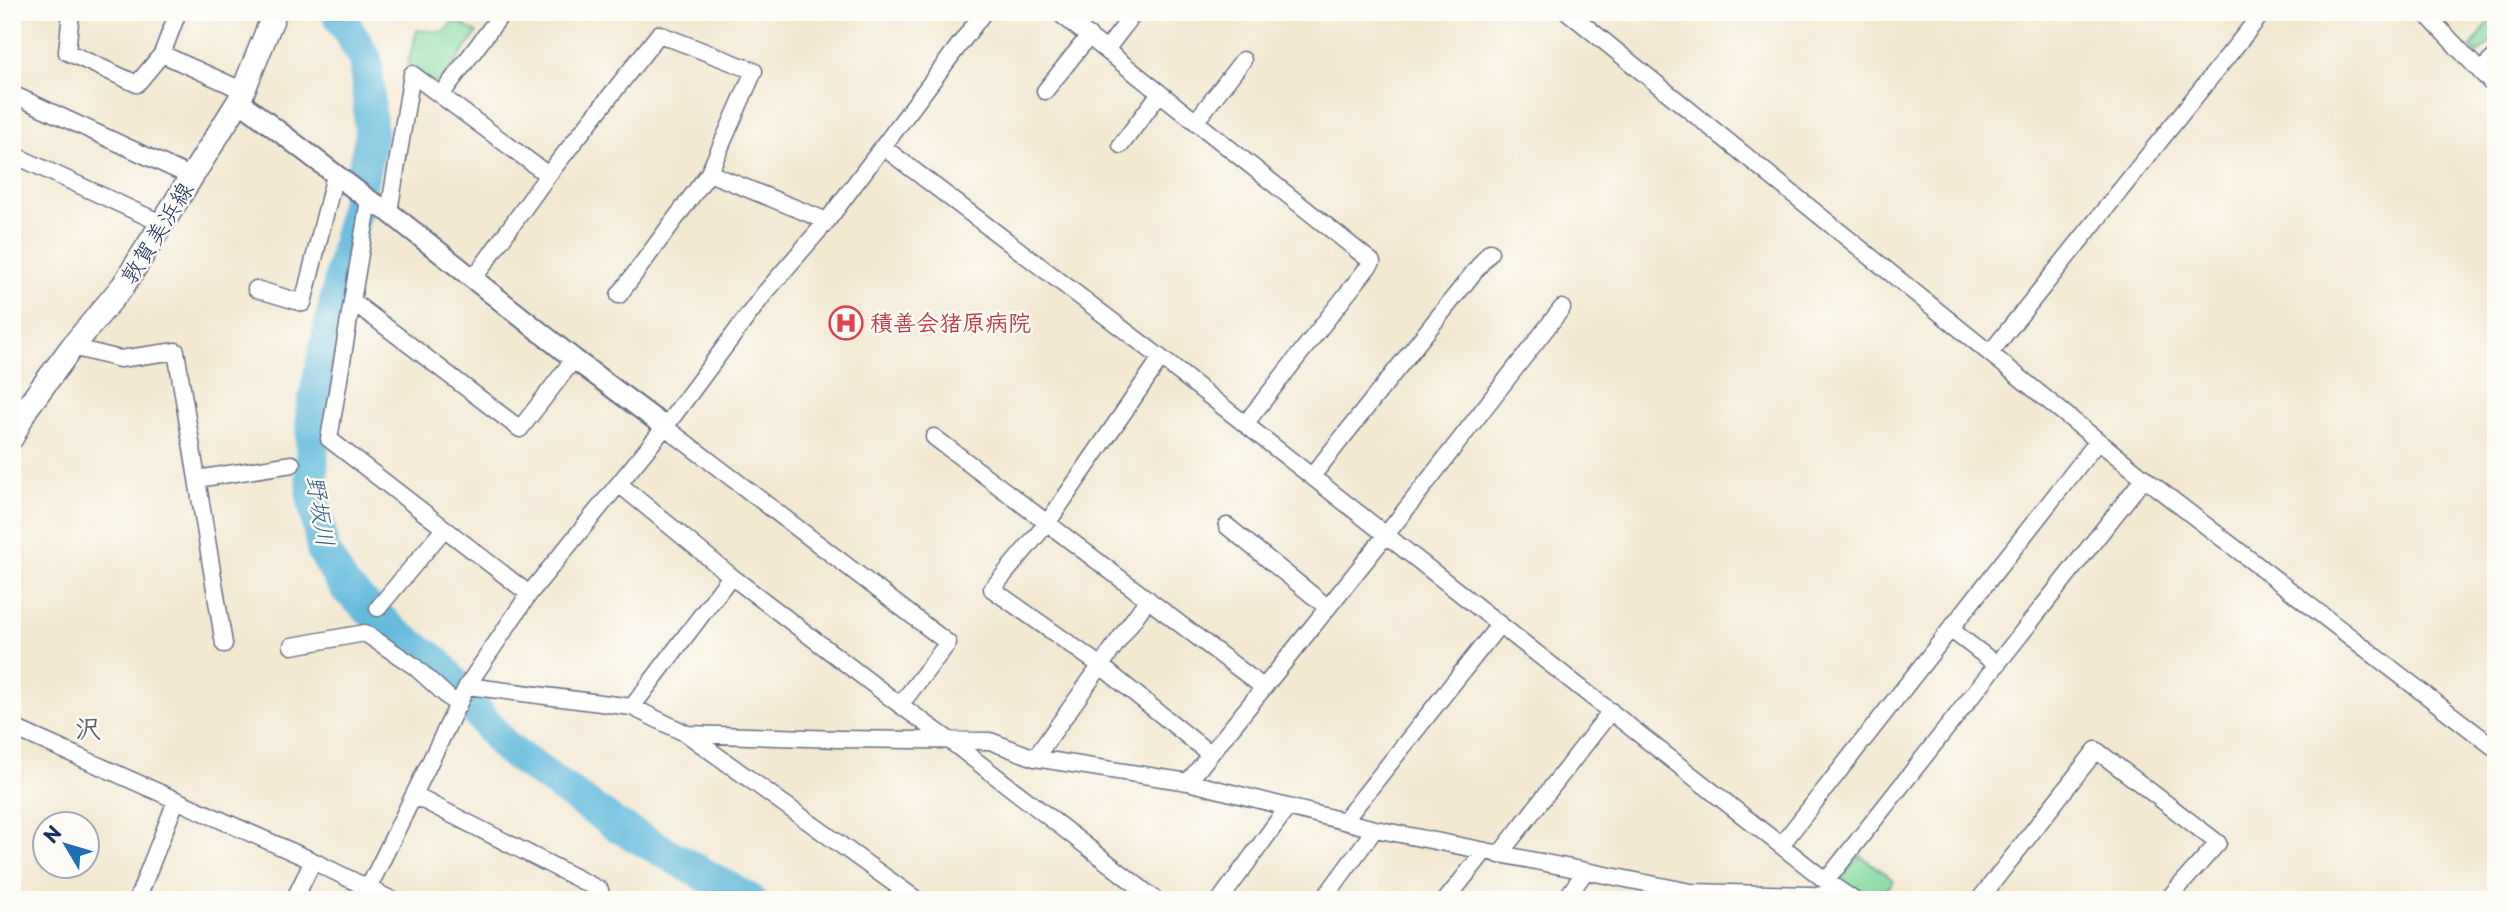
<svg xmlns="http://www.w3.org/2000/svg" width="2508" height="912" font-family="'Playpen Sans','Klee One',sans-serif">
	<rect width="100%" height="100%" fill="#fdfcf7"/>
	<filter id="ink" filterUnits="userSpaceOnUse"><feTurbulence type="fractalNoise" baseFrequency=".0143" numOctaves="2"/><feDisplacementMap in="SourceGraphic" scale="14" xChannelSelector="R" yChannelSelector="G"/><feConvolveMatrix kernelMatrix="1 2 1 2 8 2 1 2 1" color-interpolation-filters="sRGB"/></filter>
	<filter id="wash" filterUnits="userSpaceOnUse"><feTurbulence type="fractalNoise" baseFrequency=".00686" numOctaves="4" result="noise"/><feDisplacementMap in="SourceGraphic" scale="28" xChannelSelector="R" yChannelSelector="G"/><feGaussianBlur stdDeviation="1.57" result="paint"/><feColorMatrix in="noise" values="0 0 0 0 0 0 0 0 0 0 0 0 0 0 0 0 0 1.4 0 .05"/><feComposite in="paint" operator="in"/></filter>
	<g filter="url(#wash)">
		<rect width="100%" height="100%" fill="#f3e8d0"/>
		<!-- green -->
		<path fill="#82d99e" stroke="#4e847e" stroke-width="2" d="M2496 12V38L2477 54 2471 47Z
			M455 20 477 33 442 81 432 84 407 67 417 30 444 32Z
			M1860 855 1894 881 1878 900 1851 893 1840 880Z"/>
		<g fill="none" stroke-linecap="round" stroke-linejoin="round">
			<!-- river -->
			<path stroke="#5db7da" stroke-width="33" d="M337 12 366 60 371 136 312 411V492L323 551 345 587 396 634 437 662 506 748 616 825 750 900"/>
		</g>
	</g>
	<g filter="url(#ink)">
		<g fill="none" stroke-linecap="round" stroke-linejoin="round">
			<defs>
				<path id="minor" d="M71 12 67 52 137 84 162 54 178 12
					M1058 12 1372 262 1245 424
					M1568 12 2144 478 2496 749
					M2424 12 2496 88
					M1106 50 1135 12
					M162 54 244 91
					M2481 70 2496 56
					M1045 91 1089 36
					M12 94 192 177
					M441 95 503 12
					M1196 121 1243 60
					M1121 145 1160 93
					M883 147 1161 358 1826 881 1854 900
					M12 154 163 224
					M709 173 827 221
					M369 200 329 439 529 594
					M389 212 412 74 548 175
					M474 278 548 175 659 34 754 71 709 173 619 295
					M256 289 303 303 335 175
					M352 301 520 429 574 359
					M72 347 120 359 176 351 197 479
					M1990 353 2263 12
					M1161 358 1048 522 992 589 1101 666 1210 754
					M665 427 948 643 900 705 949 740 1156 900
					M934 437 1263 687
					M1312 476 1490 252
					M619 484 731 576 632 707
					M1227 526 1327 607
					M731 576 900 705
					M378 608 444 529
					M1950 629 1997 665
					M224 644 197 479 292 464
					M292 646 365 633 414 666 458 706
					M467 686 632 707 687 734 917 900
					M12 727 313 861 392 900
					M687 734 839 739 990 741 1035 758 1188 782 1375 829 1691 892 1845 896
					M1035 758 1148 599
					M1188 782 1386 535 1562 308
					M415 796 600 890
					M1344 821 1500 624
					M1781 845 2098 441
					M1499 855 1611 711
					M1826 881 2144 478
					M368 889 467 686 529 594 665 427 764 294 827 221 984 12
					M137 900 176 801
					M294 900 313 861
					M1220 900 1288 807
					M1323 900 1375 829
					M1446 900 1484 852
					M1565 900 1585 872
					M1979 900 2096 750 2218 843 2167 900"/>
				<path id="tertiary" d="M239 101 369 200 389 212 574 359 665 427"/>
				<path id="secondary" d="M12 437 26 409 72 347 123 286 239 101 275 12"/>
			</defs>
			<!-- minor casing -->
			<use href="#minor" stroke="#677086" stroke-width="19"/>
			<!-- tertiary casing -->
			<use href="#tertiary" stroke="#677086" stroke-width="23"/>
			<!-- secondary casing -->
			<use href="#secondary" stroke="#677086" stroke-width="26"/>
			<!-- minor -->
			<use href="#minor" stroke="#fff" stroke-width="16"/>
			<!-- tertiary -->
			<use href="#tertiary" stroke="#fff" stroke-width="19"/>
			<!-- secondary -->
			<use href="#secondary" stroke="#fff" stroke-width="23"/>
		</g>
	</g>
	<!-- icons -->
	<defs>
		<symbol id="hospital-ring" viewBox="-11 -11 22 22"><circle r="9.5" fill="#fdfcf7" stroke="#e0444e" stroke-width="1.5"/><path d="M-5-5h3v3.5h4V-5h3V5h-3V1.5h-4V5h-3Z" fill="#e0444e"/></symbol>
	</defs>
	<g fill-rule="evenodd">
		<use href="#hospital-ring" x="827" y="304" width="38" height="38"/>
	</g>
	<g text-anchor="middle" stroke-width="5" stroke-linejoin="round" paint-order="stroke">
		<!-- street labels -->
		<g font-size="23" fill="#1b2f5e" stroke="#fdfcf7">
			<text transform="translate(157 233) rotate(-58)" y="8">敦賀美浜線</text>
		</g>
		<!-- health labels -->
		<g font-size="23" font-weight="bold" fill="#be3a42" stroke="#fdfcf7" text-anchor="start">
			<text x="870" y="331">積善会猪原病院</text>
		</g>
		<!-- water labels -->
		<g font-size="24" font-style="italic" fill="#325f89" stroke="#fdfcf7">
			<text transform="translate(320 511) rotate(81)" y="8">野坂川</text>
		</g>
		<!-- quarter labels -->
		<g font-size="26" font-weight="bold" fill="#5f5f72" stroke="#fdfcf7">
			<text x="88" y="738">沢</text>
		</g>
	</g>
	<!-- margin -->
	<rect width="2508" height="912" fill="none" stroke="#fdfcf7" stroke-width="42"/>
	<!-- north arrow -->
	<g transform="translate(66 845) rotate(308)"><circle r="33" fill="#fdfcf7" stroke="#a3aaba" stroke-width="2"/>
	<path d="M0-5L12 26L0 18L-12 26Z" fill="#1f6fb2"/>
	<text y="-10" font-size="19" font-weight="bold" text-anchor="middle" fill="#1b2f5e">N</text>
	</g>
</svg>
